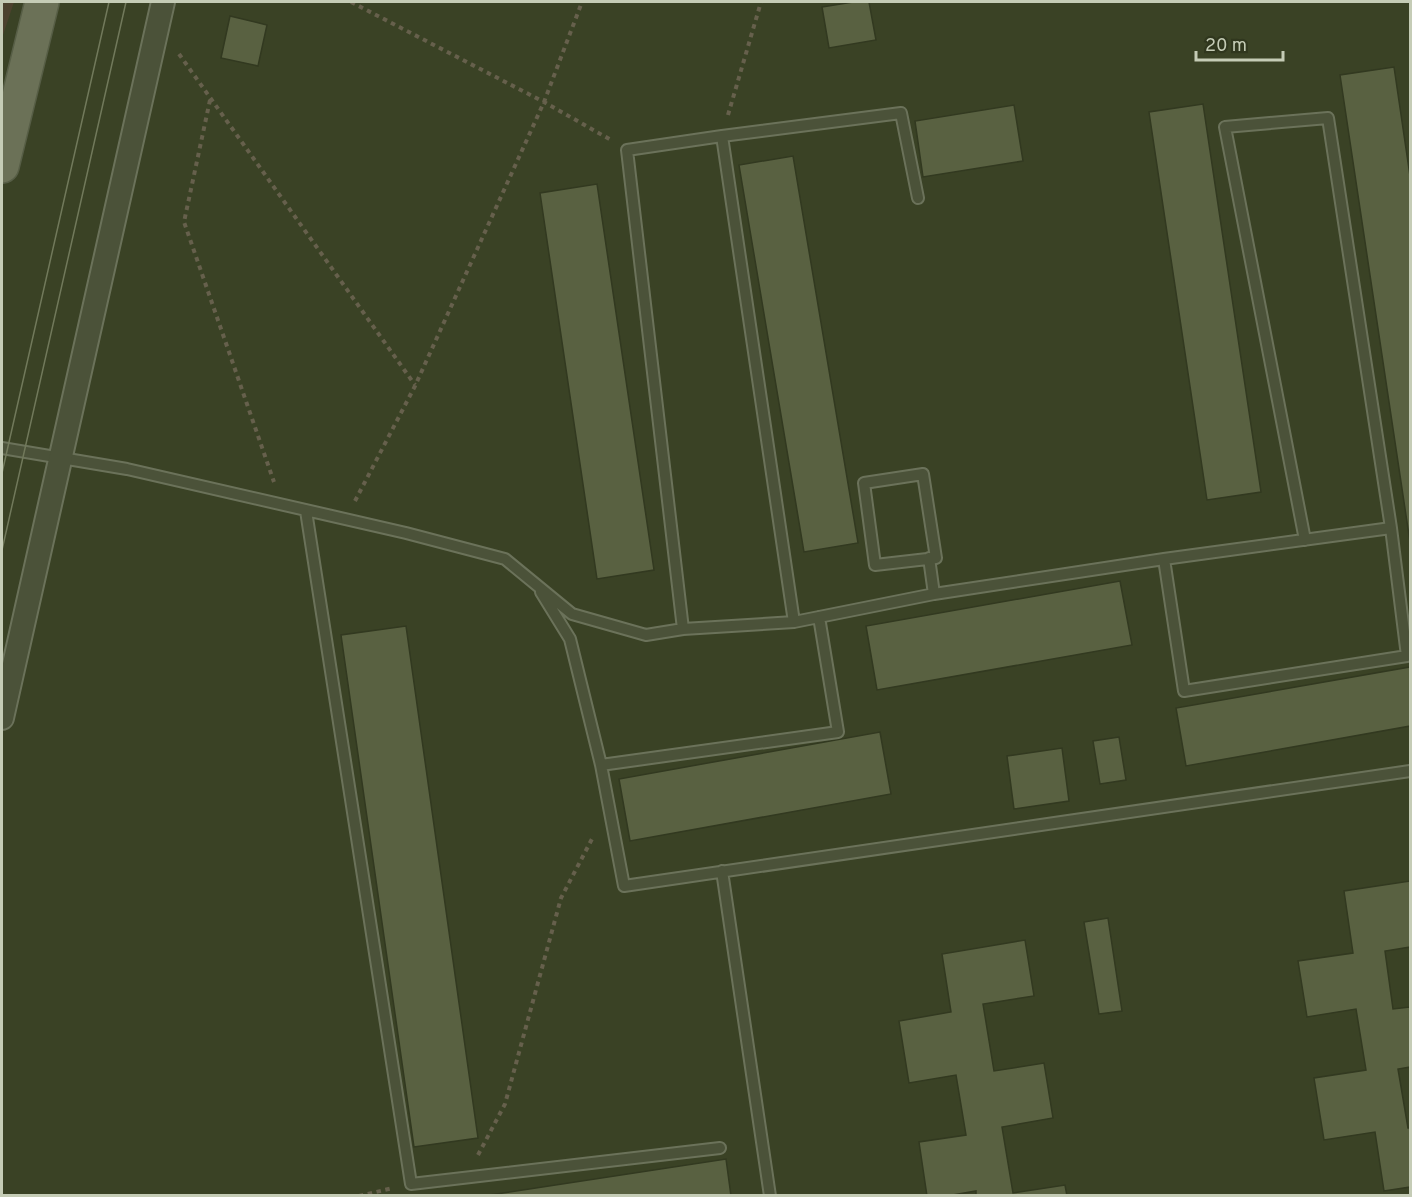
<svg xmlns="http://www.w3.org/2000/svg" width="1412" height="1197" font-family="Overpass,sans-serif">
	<rect width="100%" height="100%" fill="#3a4225"/>
	<!-- green -->
	<path fill="#4c422e" d="M2 2H14L2 38Z"/>
	<!-- building -->
	<path fill="#596141" stroke="#323920" stroke-width="1.5" d="M853 2H869L876 40 829 48 822 7Z
		M230 16 267 25 258 66 221 58Z
		M1394 67 1410 176V542L1340 75Z
		M1203 104 1261 492 1207 500 1149 112Z
		M1014 105 1023 161 923 177 915 121Z
		M793 156 858 543 804 552 739 165Z
		M597 184 654 570 597 579 540 193Z
		M1120 581 1132 645 877 690 866 626Z
		M406 626 478 1138 414 1147 341 635Z
		M1410 667V726L1186 766 1176 708Z
		M880 732 891 794 630 841 619 779Z
		M1119 737 1126 780 1100 784 1093 741Z
		M1062 748 1069 801 1014 809 1007 756Z
		M1410 881V947L1385 951 1393 1009 1410 1007V1067L1398 1069 1408 1128H1410V1187L1384 1191 1375 1132 1324 1140 1314 1078 1366 1070 1356 1009 1307 1017 1298 961 1353 953 1344 891Z
		M1108 918 1122 1011 1099 1014 1084 922Z
		M1025 940 1034 996 983 1004 994 1071 1044 1063 1053 1118 1002 1127 1013 1193 1065 1185 1067 1196H976V1191L947 1196H927L919 1142 966 1135 956 1075 909 1083 899 1021 951 1012 942 954Z
		M726 1159 731 1196H483Z"/>
	<g fill="none" stroke-linecap="round" stroke-linejoin="round">
		<defs>
			<path id="lane" d="M722 136 901 113 918 198
				M2 448 127 469 406 533 505 559 572 614 646 635 683 629 794 622 934 594 1164 559 1391 528 1407 656 1184 691 1164 559
				M923 474 936 558 875 565 864 483Z
				M306 511 411 1184 720 1148
				M1305 540 1225 127 1328 118 1391 528
				M929 558 934 594
				M541 592 570 639 601 765 624 886 1410 771
				M683 629 627 150 722 136 794 622
				M601 765 838 732 819 617
				M722 871 770 1196"/>
			<path id="street" d="M2 718 163 2"/>
			<path id="primary" d="M2 166 42 2"/>
		</defs>
		<!-- lane casing -->
		<use href="#lane" stroke="#6b725a" stroke-width="14"/>
		<!-- street casing -->
		<use href="#street" stroke="#6b725a" stroke-width="26"/>
		<!-- primary casing -->
		<use href="#primary" stroke="#575e46" stroke-width="36"/>
		<!-- path -->
		<path stroke="#66604c" stroke-width="4" stroke-dasharray="4.5 4.5" stroke-linecap="butt" d="M351 2 544 102 611 140
			M179 54 415 385
			M210 100 184 222 274 482
			M728 115 761 2
			M355 501 415 386 544 102 582 2
			M478 1155 505 1104 561 898 593 837
			M359 1196 393 1188"/>
		<!-- lane -->
		<use href="#lane" stroke="#4b5239" stroke-width="10"/>
		<!-- street -->
		<use href="#street" stroke="#4b5239" stroke-width="22"/>
		<!-- primary -->
		<use href="#primary" stroke="#6b7157" stroke-width="33"/>
		<!-- tram -->
		<path stroke="#71795b" stroke-width="1.5" d="M2 473 109 2
			M2 550 126 2"/>
	</g>
	<!-- border -->
	<rect width="1412" height="1197" fill="none" stroke="#c5ccb6" stroke-width="6"/>
	<!-- scale -->
	<path d="M1196 51v9h87v-9" fill="none" stroke="#c5ccb6" stroke-width="3"/>
	<text x="1205" y="51" font-size="18" fill="#c5ccb6" stroke="#30371e" stroke-width="4.5" paint-order="stroke">20 m</text>
</svg>
